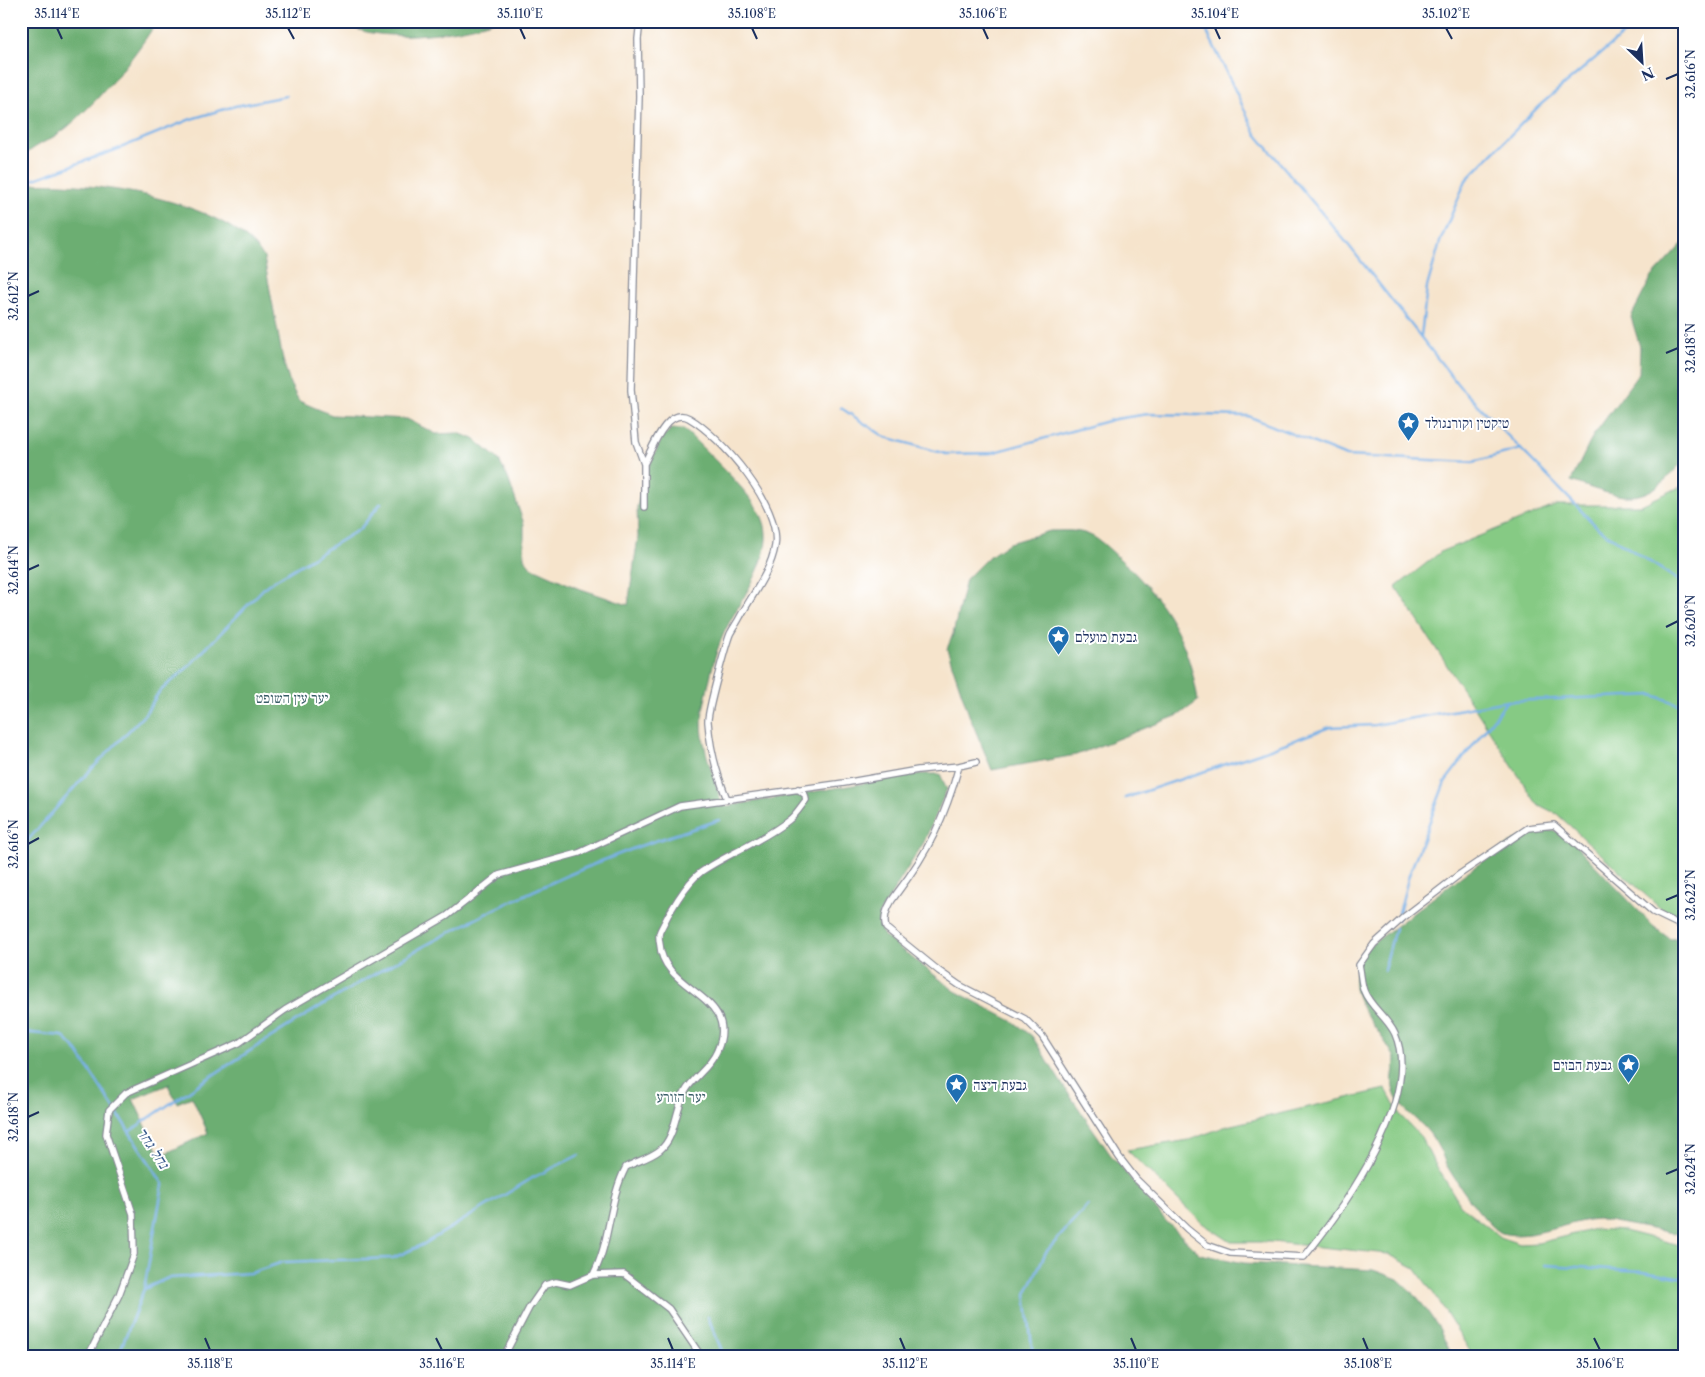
<svg xmlns="http://www.w3.org/2000/svg" width="1705" height="1377" font-family="'Libre Caslon Text','Frank Ruhl Libre',serif">
	<rect width="100%" height="100%" fill="#fff"/>
	<filter id="ink" filterUnits="userSpaceOnUse"><feTurbulence type="fractalNoise" baseFrequency=".02" numOctaves="2"/><feDisplacementMap in="SourceGraphic" scale="10" xChannelSelector="R" yChannelSelector="G"/><feConvolveMatrix kernelMatrix="1 2 1 2 8 2 1 2 1" color-interpolation-filters="sRGB"/></filter>
	<filter id="wash" filterUnits="userSpaceOnUse"><feTurbulence type="fractalNoise" baseFrequency=".0096" numOctaves="4" result="noise"/><feDisplacementMap in="SourceGraphic" scale="20" xChannelSelector="R" yChannelSelector="G"/><feGaussianBlur stdDeviation="1.12" result="paint"/><feColorMatrix in="noise" values="0 0 0 0 0 0 0 0 0 0 0 0 0 0 0 0 0 1.4 0 .05"/><feComposite in="paint" operator="in"/></filter>
	<g filter="url(#wash)">
		<rect width="100%" height="100%" fill="#f6e4cc"/>
		<!-- green -->
		<path fill="#86ca84" stroke="#507c71" d="M1684 485V918L1661 909 1557 814 1537 804 1396 587 1442 551 1557 505H1641Z
			M1386 1089 1400 1115 1421 1137 1431 1157 1461 1206 1502 1238 1520 1244 1538 1243 1595 1229 1624 1231 1684 1246V1356H1473L1439 1301 1415 1268 1388 1254 1272 1242H1231L1202 1223 1127 1150 1189 1140 1227 1126Z"/>
		<!-- forest -->
		<path fill="#6cae72" stroke="#446e68" fill-rule="evenodd" d="M21 21H157C137 55 95 105 65 129 52 140 29 147 21 160Z
			M341 21H494C459 33 372 46 341 21Z
			M21 181 24 184C89 180 227 199 264 258L283 360 290 384 299 401 332 415 407 419 436 434 458 433 474 439 498 459 508 478 524 524V558L531 567 575 587 628 605 638 537 637 507 644 477 663 436 672 429H684C704 450 751 492 762 517 779 554 739 600 724 633 713 656 709 685 703 710 698 745 715 774 722 807L919 774H940L947 789 924 842 879 914 878 924 884 936 955 991 1014 1022 1032 1036 1062 1084 1110 1154 1166 1221 1200 1254 1244 1263 1373 1270 1398 1279 1418 1298 1439 1328 1452 1356H21ZM170 1084 168 1085 177 1103 192 1097 208 1133 160 1156 133 1099Z
			M1684 242V459C1645 509 1625 500 1571 481L1593 436 1639 373 1640 347 1631 317 1651 278Z
			M1050 531C1060 531 1071 530 1080 532 1097 535 1109 549 1121 560 1166 601 1189 641 1198 701L1179 715 1076 755 992 770 969 715 947 649 953 634 966 579 986 559 1009 543Z
			M1543 830 1561 832 1571 840 1653 926 1670 939 1684 938V1235L1597 1219C1567 1221 1532 1241 1502 1233 1488 1228 1452 1177 1445 1162 1441 1151 1434 1138 1426 1129 1416 1118 1398 1107 1394 1092 1390 1081 1395 1069 1395 1058 1375 1021 1334 991 1367 948L1467 872 1517 839Z"/>
		<g fill="none" stroke-linecap="round" stroke-linejoin="round">
			<!-- stream -->
			<path stroke="#78b0e7" stroke-width="2.5" d="M1202 21 1256 134 1346 242 1460 387 1599 529 1684 584
				M21 184 118 149 191 119 235 106 286 96
				M1421 336 1427 287 1440 242 1466 180 1539 106 1639 21
				M841 408 885 437 946 454 991 453 1115 419 1148 414 1248 416 1346 456 1473 462 1521 449
				M1125 798 1259 753 1330 727 1375 725 1507 701 1653 695 1684 706
				M21 848 83 778 145 714 159 692 187 668 267 585 360 529 381 503
				M1397 920 1409 875 1445 782 1506 702
				M1384 970 1395 928
				M21 1032 63 1036 77 1051 163 1184 144 1289 118 1356
				M130 1131C290 1021 458 914 640 846 666 837 693 829 719 820
				M1545 1265 1643 1271 1684 1278
				M144 1289 168 1278 251 1273 283 1262 393 1258 424 1244 534 1177 579 1155
				M708 1317 724 1356
				M1033 1356 1026 1294 1046 1252 1088 1205"/>
		</g>
	</g>
	<g filter="url(#ink)">
		<g fill="none" stroke-linecap="round" stroke-linejoin="round">
			<defs>
				<path id="minor" d="M640 21 638 39 639 96 631 390 636 442 644 464V507
					M644 464C652 449 667 406 689 418 722 437 782 507 775 546 771 571 752 595 740 617 737 623 733 628 730 634 726 644 707 713 708 722 710 748 717 775 727 799
					M959 766C945 817 929 851 897 893 890 902 882 916 886 928L939 971 959 985 1025 1019 1042 1036 1119 1157 1136 1179 1187 1229 1207 1245 1230 1253 1304 1257C1343 1209 1423 1099 1395 1034 1388 1018 1370 1007 1364 991 1361 983 1361 973 1359 965L1374 944 1404 917 1460 874 1528 828 1554 825 1653 912 1684 927
					M593 1275C611 1241 608 1201 626 1167 637 1161 650 1158 660 1150 676 1137 675 1110 685 1092 693 1077 710 1068 717 1051 742 995 663 992 660 945 659 940 658 935 660 931 668 914 686 883 701 872 729 853 763 841 789 820 796 815 801 806 806 800L805 795 798 789
					M88 1356 119 1295 134 1254 133 1214 106 1134 109 1110 126 1093 239 1043 285 1010 447 916 499 875 579 853 680 806 844 783 918 770 959 766 976 762
					M504 1356 529 1308 545 1285 556 1282 570 1285 593 1275 624 1274 669 1309 701 1356"/>
			</defs>
			<!-- minor casing -->
			<use href="#minor" stroke="#888a95" stroke-width="8"/>
			<!-- minor -->
			<use href="#minor" stroke="#fff" stroke-width="5.5"/>
		</g>
	</g>
	<!-- ticks -->
	<path fill="none" stroke="#1b2f5e" stroke-width="2" d="M57 28 62 39M288 28 294 39M520 28 525 39M752 28 757 39M983 28 988 39M1215 28 1220 39M1446 28 1452 39M1666 79 1678 74M28 296 39 291M1666 353 1678 348M28 570 39 565M1666 627 1678 621M28 844 39 838M1666 900 1678 895M28 1117 39 1112M1666 1174 1678 1169M205 1338 210 1350M436 1338 442 1350M668 1338 673 1350M900 1338 905 1350M1131 1338 1136 1350M1363 1338 1368 1350M1594 1338 1600 1350"/>
	<!-- icons -->
	<defs>
		<symbol id="sight-pin" viewBox="-11 -11 22 30"><path d="M0 17L-7.5 6A9.5 9.5 0 1 1 7.5 6Z" fill="#1f6fb2" stroke="#fff"/><path d="M0-6L1.8-2.2L6-1.7L2.9 1.2L3.7 5.4L0 3.3L-3.7 5.4L-2.9 1.2L-6-1.7L-1.8-2.2Z" fill="#fff"/></symbol>
	</defs>
	<g fill-rule="evenodd">
		<use href="#sight-pin" x="1396" y="410" width="25" height="34"/>
		<use href="#sight-pin" x="1046" y="624" width="25" height="34"/>
		<use href="#sight-pin" x="1616" y="1052" width="25" height="34"/>
		<use href="#sight-pin" x="944" y="1072" width="25" height="34"/>
	</g>
	<g text-anchor="middle" stroke-width="4" stroke-linejoin="round" paint-order="stroke">
		<!-- poi labels -->
		<g font-size="14" fill="#1b2f5e" stroke="#fff" text-anchor="start">
			<text x="1425" y="428">טיקטין וקורנגולד</text>
			<text x="1075" y="642">גבעת מועלם</text>
			<text x="1612" y="1070" text-anchor="end">גבעת הבזים</text>
			<text x="973" y="1090">גבעת דיצה</text>
		</g>
		<!-- park labels -->
		<g font-size="14" fill="#3b5e69" stroke="#fff">
			<text x="292" y="703">יער עין השופט</text>
			<text x="681" y="1102">יער הזורע</text>
		</g>
		<!-- water labels -->
		<g font-size="15" font-style="italic" fill="#3c5c8e" stroke="#fff">
			<text transform="translate(153 1148) rotate(57)" y="5">נחל גחר</text>
		</g>
	</g>
	<!-- margin -->
	<rect width="1705" height="1377" fill="none" stroke="#fff" stroke-width="55"/>
	<!-- north arrow -->
	<g transform="translate(1642 62) rotate(155)" stroke="#ffffff" stroke-width="4" paint-order="stroke">
	<path d="M0-4L9 19L0 12L-9 19Z" fill="#1b2f5e"/>
	<text y="-8" font-size="14" font-weight="bold" text-anchor="middle" fill="#1b2f5e">N</text>
	</g>
	<rect x="28" y="28" width="1650" height="1322" fill="none" stroke="#1b2f5e" stroke-width="2"/>
	<g font-size="12" text-anchor="middle" fill="#1b2f5e">
		<text x="57" y="18">35.114°E</text>
		<text x="288" y="18">35.112°E</text>
		<text x="520" y="18">35.110°E</text>
		<text x="752" y="18">35.108°E</text>
		<text x="983" y="18">35.106°E</text>
		<text x="1215" y="18">35.104°E</text>
		<text x="1446" y="18">35.102°E</text>
		<text transform="translate(1691 74) rotate(-90)" y="4">32.616°N</text>
		<text transform="translate(14 296) rotate(-90)" y="4">32.612°N</text>
		<text transform="translate(1691 348) rotate(-90)" y="4">32.618°N</text>
		<text transform="translate(14 570) rotate(-90)" y="4">32.614°N</text>
		<text transform="translate(1691 621) rotate(-90)" y="4">32.620°N</text>
		<text transform="translate(14 844) rotate(-90)" y="4">32.616°N</text>
		<text transform="translate(1691 895) rotate(-90)" y="4">32.622°N</text>
		<text transform="translate(14 1117) rotate(-90)" y="4">32.618°N</text>
		<text transform="translate(1691 1169) rotate(-90)" y="4">32.624°N</text>
		<text x="210" y="1368">35.118°E</text>
		<text x="442" y="1368">35.116°E</text>
		<text x="673" y="1368">35.114°E</text>
		<text x="905" y="1368">35.112°E</text>
		<text x="1136" y="1368">35.110°E</text>
		<text x="1368" y="1368">35.108°E</text>
		<text x="1600" y="1368">35.106°E</text>
	</g>
</svg>
